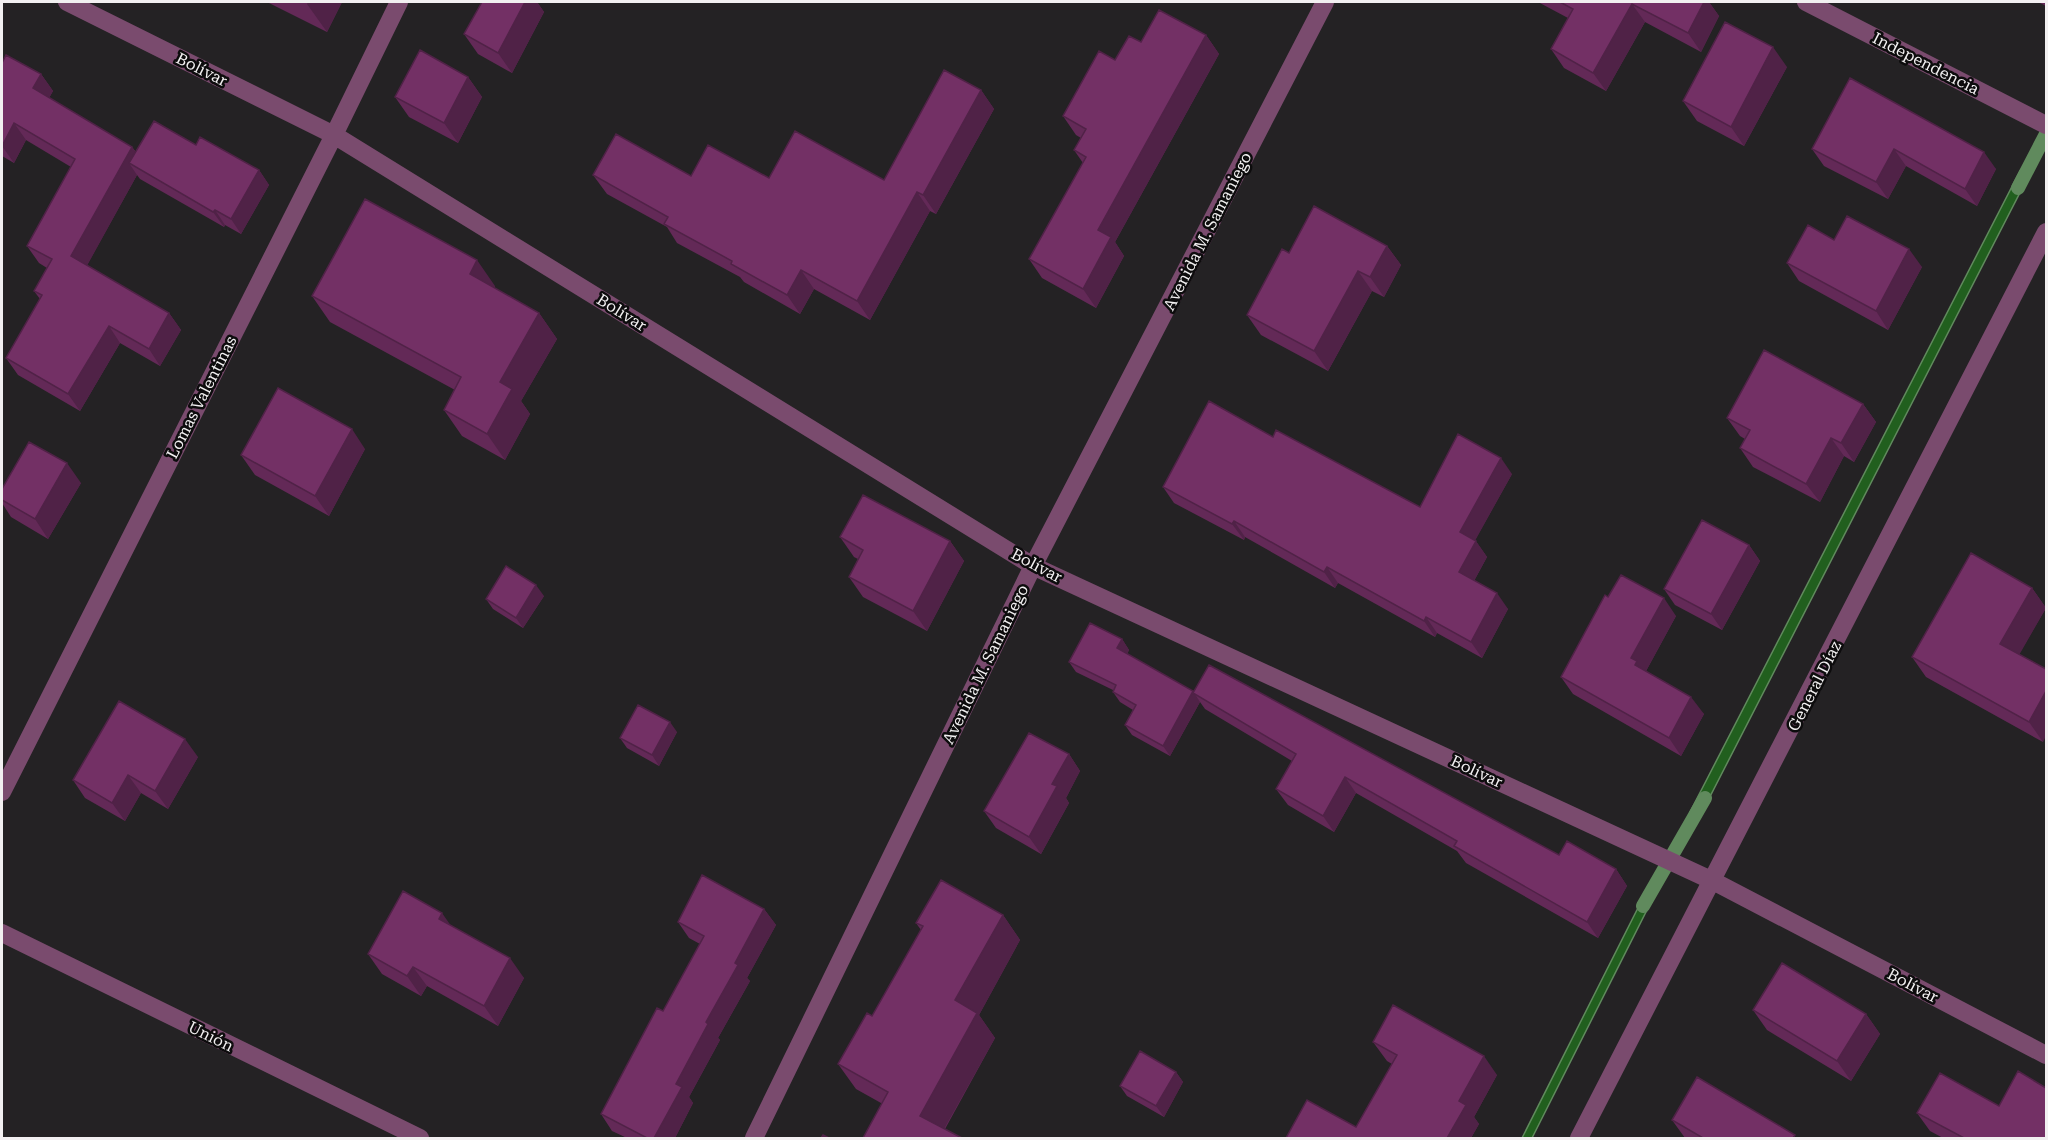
<svg xmlns="http://www.w3.org/2000/svg" width="2048" height="1140" font-family="'Roboto Serif',serif">
	<rect width="100%" height="100%" fill="#242224"/>
	<!-- water -->
	<path fill="#215f1e" stroke="#608a5d" stroke-width="1.5" d="M2020 171 2029 175 1700 816 1690 812Z
		M1647 890 1655 894 1532 1138H1522Z"/>
	<g fill="none" stroke-linecap="round" stroke-linejoin="round">
		<!-- stream -->
		<path stroke="#608a5d" stroke-width="14" d="M2018 188 2046 134
			M1643 906 1705 798"/>
		<!-- minor -->
		<path stroke="#7a4b6e" stroke-width="18" d="M67 2 334 135 1033 566 1713 881 2046 1055
			M1806 2 2046 125
			M2 792 334 135 399 2
			M2 933 420 1138
			M754 1138 1033 566 1325 2
			M1579 1138 2046 232"/>
	</g>
	<!-- wall -->
	<path fill="#632957" d="M267 2H342L327 32Z
		M482 2H537L544 12 512 73 478 54 464 34Z
		M1538 2H1709L1719 16 1701 52 1645 22 1606 91 1564 68 1551 49 1568 18Z
		M2038 2H2046V6Z
		M1206 35 1219 54 1115 242 1124 256 1096 308 1042 278 1029 259 1083 163 1074 150 1081 138 1076 135 1063 116 1115 60 1141 42Z
		M2 63 41 74 53 91 49 98 132 147 136 152 196 145 259 170 269 185 241 234 225 225 224 227 140 179 137 175 87 265 169 313 181 330 160 366 120 343 80 411 18 375 6 358 40 299 34 291 47 268 39 263 27 246 71 167 26 140 14 163 2 156Z
		M1787 67 1744 146 1697 121 1683 101Z
		M468 77 482 97 458 143 409 117 395 97Z
		M1850 78 1996 169 1977 206 1906 166 1888 199 1824 166 1812 149Z
		M981 90 994 109 936 214 930 211 870 320 814 289 800 314 744 282 740 277 677 243 667 227 607 194 593 175 769 178 884 180Z
		M1834 240 1922 267 1888 330 1799 281 1787 263Z
		M1387 246 1401 265 1384 297 1372 291 1328 371 1261 335 1247 315 1289 253Z
		M495 286 494 288 539 313 557 339 521 401 530 414 505 460 462 436 444 410 455 390 330 322 312 296Z
		M1863 404 1876 422 1854 462 1844 456 1820 502 1753 467 1740 448 1745 439 1740 436 1727 418Z
		M1273 437 1420 507 1512 474 1475 540 1487 557 1474 581 1508 609 1482 658 1437 633 1435 637 1338 583 1335 588 1245 537 1244 540 1174 503 1163 487Z
		M365 449 329 516 255 475 241 455Z
		M81 483 48 539 11 517 2 503V489Z
		M840 537 950 541 964 561 927 631 863 597 849 577 858 559 854 557Z
		M1749 545 1760 561 1722 630 1675 605 1664 589Z
		M2032 588 2046 608 2019 654 2043 742 1926 677 1912 657Z
		M544 596 523 628 493 609 486 599Z
		M1608 597 1676 616 1646 671 1704 714 1681 756 1573 694 1561 677Z
		M1122 639 1129 650 1127 654 1194 692 1559 855 1616 869 1627 886 1598 938 1466 863 1457 851 1356 793 1334 832 1288 805 1276 789 1292 761 1205 709 1200 702 1170 756 1132 735 1125 725 1133 710 1120 702 1113 692V690L1076 672 1069 662Z
		M677 732 659 766 627 748 620 738Z
		M1069 754 1080 771 1066 798 1069 803 1041 854 996 828 984 811Z
		M198 757 168 809 141 793 125 821 85 798 73 780Z
		M764 909 776 925 747 978 750 981 718 1038 720 1040 689 1097 693 1103 675 1138H627L612 1131 601 1114 663 1011 700 944 689 938 678 922Z
		M1003 915 1020 940 979 1015 995 1038 945 1129 881 1103 856 1089 838 1064 872 1016 921 930 916 923Z
		M451 925 524 978 498 1026 427 986 421 996 382 974 368 954Z
		M1753 1010 1866 1014 1880 1034 1851 1081 1767 1030Z
		M1373 1042 1497 1075 1474 1117 1479 1124 1471 1138H1286L1356 1127 1392 1064 1387 1061Z
		M1176 1072 1183 1082 1164 1117 1127 1096 1120 1086Z
		M1999 1106 2046 1138H1943L1930 1131 1917 1113Z
		M1672 1120 1797 1138H1685Z"/>
	<!-- shaded-wall -->
	<path fill="#502247" d="M308 2H342L327 32 307 4Z
		M525 2H537L544 12 512 73 498 53Z
		M1704 2H1709L1719 16 1701 52 1688 33Z
		M1632 4 1645 22 1606 91 1593 73Z
		M1206 35 1219 54 1115 242 1124 256 1096 308 1083 289 1098 230Z
		M1773 47 1787 67 1744 146 1731 127Z
		M41 74 53 91 45 105 33 88Z
		M468 77 482 97 458 143 444 123Z
		M981 90 994 109 936 214 923 195Z
		M14 123 26 140 14 163 2 146Z
		M132 147 144 164 129 163 137 175 83 273 71 256Z
		M1894 149 1906 166 1888 199 1876 182Z
		M1984 152 1996 169 1977 206 1965 189Z
		M259 170 269 185 241 234 231 219Z
		M917 192 930 211 870 320 857 301Z
		M215 210 225 225 224 227 213 212Z
		M1387 246 1401 265 1384 297 1370 277Z
		M1909 249 1922 267 1888 330 1876 311Z
		M477 260 495 286 488 300 470 274Z
		M801 270 814 289 800 314 787 295Z
		M1358 271 1372 291 1328 371 1314 351Z
		M169 313 181 330 160 366 149 349Z
		M539 313 557 339 521 401 530 414 505 460 487 434 500 382Z
		M109 326 120 343 80 411 68 394Z
		M1863 404 1876 422 1854 462 1841 443Z
		M352 429 365 449 329 516 315 496Z
		M1831 438 1844 456 1820 502 1806 484Z
		M1501 458 1512 474 1471 548 1460 532Z
		M67 463 81 483 48 539 35 519Z
		M1234 521 1245 537 1244 540 1232 524Z
		M950 541 964 561 927 631 913 611Z
		M1476 541 1487 557 1470 588 1459 572Z
		M1749 545 1760 561 1722 630 1711 614Z
		M1327 567 1338 583 1335 588 1324 572Z
		M536 585 544 596 523 628 516 618Z
		M2032 588 2046 608 2014 664 2000 644Z
		M1497 593 1508 609 1482 658 1471 642Z
		M1664 598 1676 616 1645 673 1635 665 1631 658Z
		M1426 617 1437 633 1435 637 1424 621Z
		M1122 639 1129 650 1125 658 1117 648Z
		M1193 691 1200 702 1170 756 1163 746Z
		M2046 691V736L2043 742 2029 722Z
		M1691 697 1704 714 1681 756 1669 738Z
		M670 722 677 732 659 766 652 755Z
		M185 739 198 757 168 809 155 791Z
		M1069 754 1080 771 1066 798 1069 803 1041 854 1029 837 1052 784Z
		M128 775 141 793 125 821 112 803Z
		M1345 777 1356 793 1334 832 1323 816Z
		M1616 869 1627 886 1598 938 1587 922Z
		M764 909 776 925 747 978 750 981 718 1038 720 1040 689 1097 693 1103 675 1138H654L676 1084 735 963Z
		M442 913 456 933 439 919Z
		M1003 915 1020 940 979 1015 995 1038 939 1138 920 1116 955 1000Z
		M510 958 524 978 498 1026 484 1006Z
		M413 967 427 986 421 996 407 976Z
		M1866 1014 1880 1034 1851 1081 1837 1061Z
		M1484 1056 1497 1075 1474 1117 1479 1124 1471 1138H1447L1459 1101Z
		M1176 1072 1183 1082 1164 1117 1156 1106Z"/>
	<!-- building -->
	<path fill="#733065" stroke="#502247" stroke-width="1.5" d="M482 2H525L498 53 464 34Z
		M1560 2H1704L1688 33 1632 4 1593 73 1551 49 1573 9Z
		M1159 10 1206 35 1098 230 1111 237 1083 289 1029 259 1086 157 1074 150 1086 129 1063 116 1099 51 1115 60 1129 36 1141 42Z
		M1725 22 1773 47 1731 127 1683 101Z
		M420 50 468 77 444 123 395 97Z
		M6 55 41 74 33 88 132 147 71 256 169 313 149 349 109 326 68 394 6 358 42 295 34 291 52 259 27 246 75 159 14 123 2 146V63Z
		M944 70 981 90 923 195 917 192 857 301 801 270 787 295 731 264 732 261 664 224 668 217 593 175 616 134 691 176 708 145 769 178 795 131 884 180Z
		M1850 78 1984 152 1965 189 1894 149 1876 182 1812 149Z
		M154 121 196 145 200 137 259 170 231 219 215 210 213 212 129 163Z
		M365 199 477 260 470 274 539 313 500 382 512 389 487 434 444 410 461 377 312 296Z
		M1314 206 1387 246 1370 277 1358 271 1314 351 1247 315 1282 249 1289 253Z
		M1847 216 1909 249 1876 311 1787 263 1808 225 1834 240Z
		M1764 350 1863 404 1841 443 1831 438 1806 484 1740 448 1750 430 1727 418Z
		M278 388 352 429 315 496 241 455Z
		M1209 401 1273 437 1276 430 1420 507 1458 434 1501 458 1460 532 1476 541 1459 572 1497 593 1471 642 1426 617 1424 621 1327 567 1324 572 1234 521 1232 524 1163 487Z
		M29 442 67 463 35 519 2 500V489Z
		M863 495 950 541 913 611 849 577 863 550 840 537Z
		M1702 520 1749 545 1711 614 1664 589Z
		M1971 553 2032 588 2000 644 2046 669V691L2029 722 1912 657Z
		M506 566 536 585 516 618 486 599Z
		M1621 575 1664 598 1631 658 1637 661 1635 665 1691 697 1669 738 1561 677 1605 595 1608 597Z
		M1090 623 1122 639 1117 648 1193 691 1163 746 1125 725 1136 705 1113 692 1116 685 1069 662Z
		M1209 665 1559 855 1567 841 1616 869 1587 922 1454 846 1457 841 1345 777 1323 816 1276 789 1296 754 1193 693Z
		M119 701 185 739 155 791 128 775 112 803 73 780Z
		M638 705 670 722 652 755 620 738Z
		M1029 733 1069 754 1052 784 1057 786 1029 837 984 811Z
		M702 875 764 909 735 963 738 965 706 1022 708 1024 676 1084 682 1087 654 1138H647L601 1114 657 1008 663 1011 704 936 678 922Z
		M941 880 1003 915 955 1000 977 1013 920 1116 962 1138H863L888 1092 838 1064 867 1013 872 1016 923 926 916 923Z
		M403 891 442 913 439 919 510 958 484 1006 413 967 407 976 368 954Z
		M1782 963 1866 1014 1837 1061 1753 1010Z
		M1393 1005 1484 1056 1459 1101 1466 1105 1447 1138H1286L1307 1100 1356 1127 1397 1055 1373 1042Z
		M1140 1051 1176 1072 1156 1106 1120 1086Z
		M2018 1071 2046 1088V1138H1964L1917 1113 1940 1073 1999 1106Z
		M1697 1077 1795 1135 1793 1138H1703L1672 1120Z
		M823 1135 829 1138H821Z"/>
	<g text-anchor="middle" stroke-width="5" stroke-linejoin="round" paint-order="stroke">
		<!-- street labels -->
		<g font-size="16" fill="#f2f0f1" stroke="#0d0c0d">
			<text transform="translate(1926 63) rotate(27)" y="6">Independencia</text>
			<text transform="translate(202 69) rotate(27)" y="6">Bolívar</text>
			<text transform="translate(1207 231) rotate(-63)" y="6">Avenida M. Samaniego</text>
			<text transform="translate(622 312) rotate(32)" y="6">Bolívar</text>
			<text transform="translate(201 397) rotate(-63)" y="6">Lomas Valentinas</text>
			<text transform="translate(1037 565) rotate(28)" y="6">Bolívar</text>
			<text transform="translate(985 664) rotate(-64)" y="6">Avenida M. Samaniego</text>
			<text transform="translate(1814 686) rotate(-63)" y="6">General Díaz</text>
			<text transform="translate(1477 771) rotate(25)" y="6">Bolívar</text>
			<text transform="translate(1913 985) rotate(28)" y="6">Bolívar</text>
			<text transform="translate(211 1036) rotate(26)" y="6">Unión</text>
		</g>
	</g>
	<!-- border -->
	<rect width="2048" height="1140" fill="none" stroke="#f2f0f1" stroke-width="6"/>
</svg>
